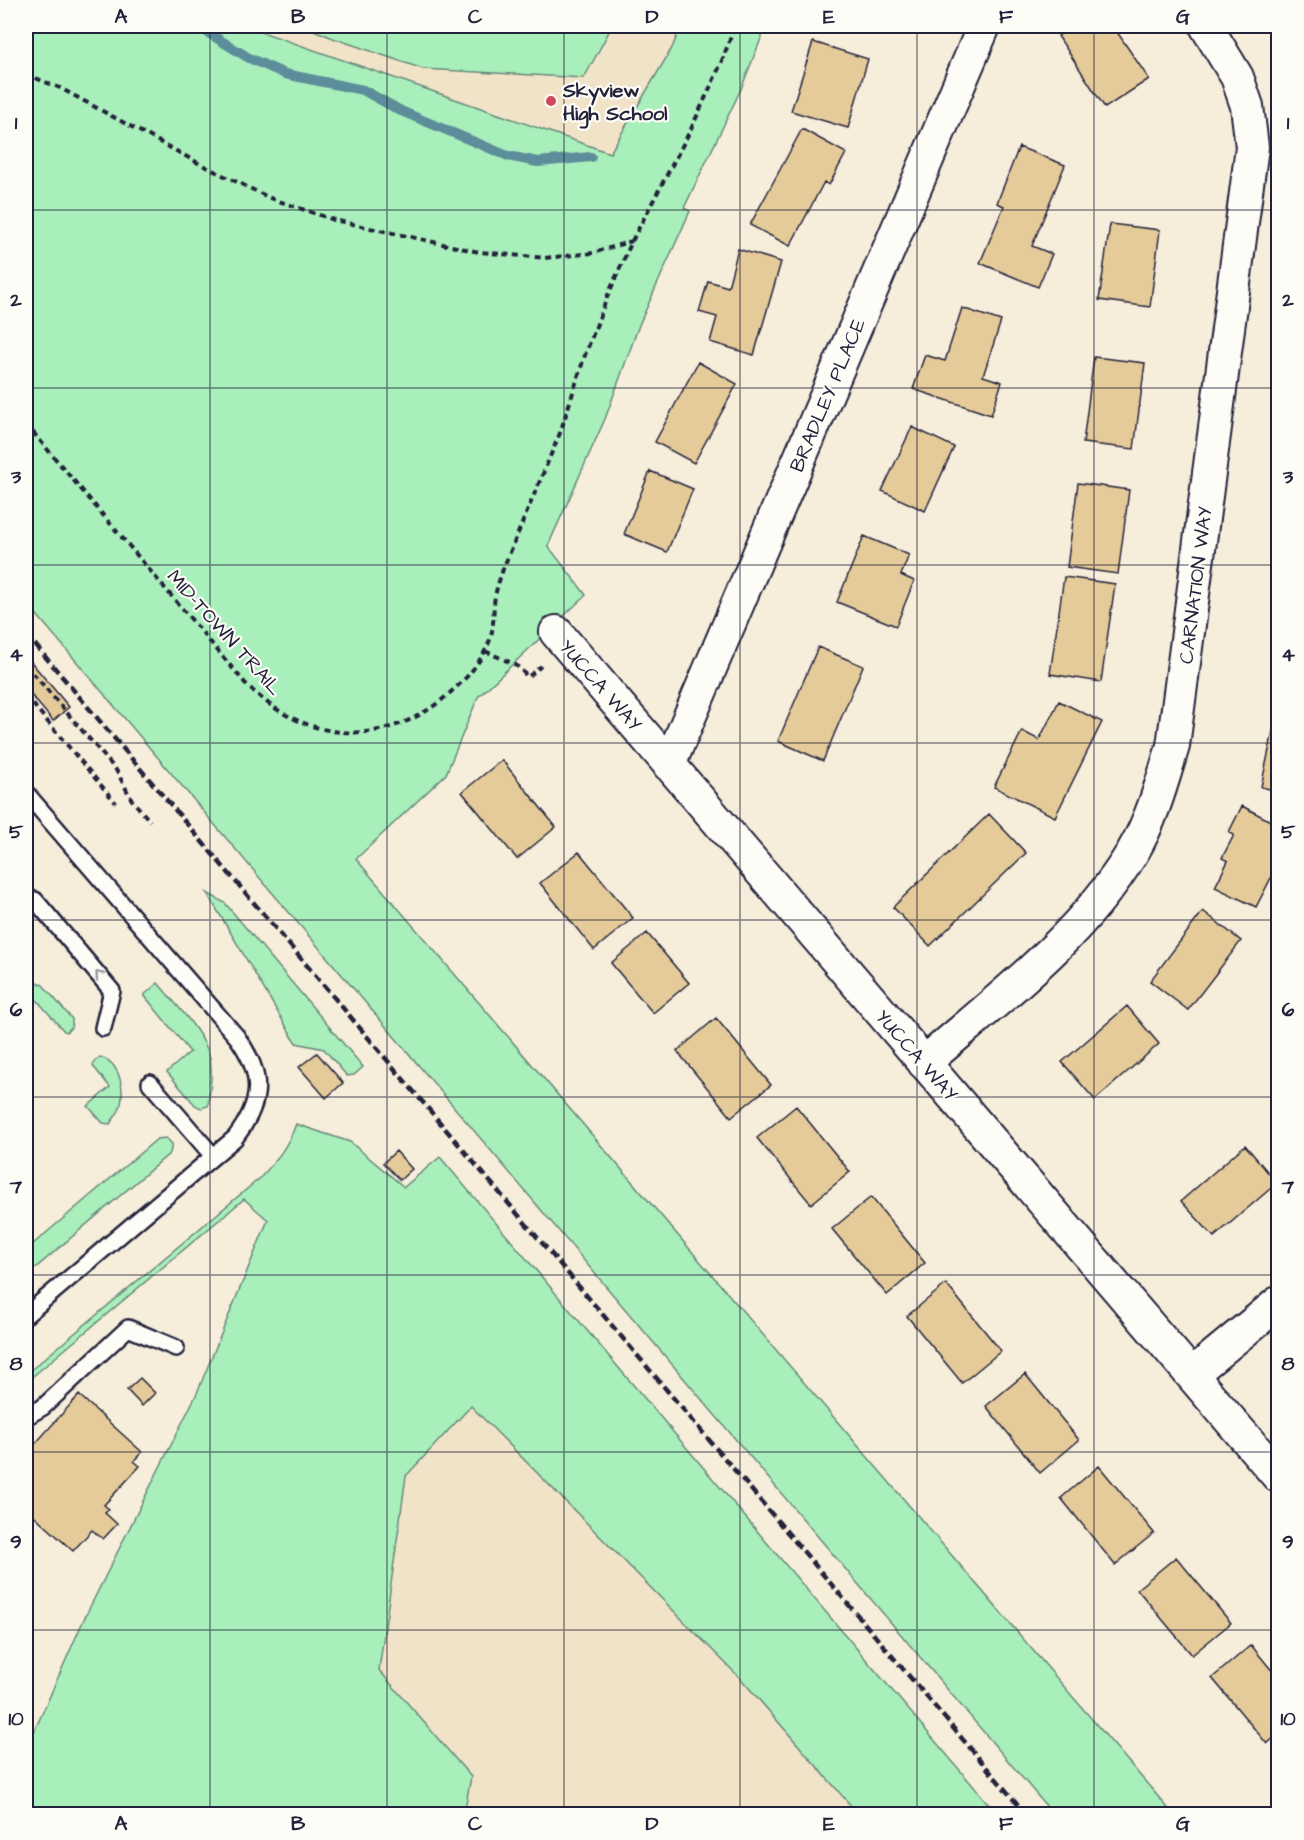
<svg xmlns="http://www.w3.org/2000/svg" width="1304" height="1840" font-family="'Architects Daughter',sans-serif">
	<rect width="100%" height="100%" fill="#f6eddb"/>
	<filter id="ink" filterUnits="userSpaceOnUse"><feTurbulence type="fractalNoise" baseFrequency=".0167" numOctaves="2"/><feDisplacementMap in="SourceGraphic" scale="12" xChannelSelector="R" yChannelSelector="G"/><feConvolveMatrix kernelMatrix="1 2 1 2 8 2 1 2 1" color-interpolation-filters="sRGB"/></filter>
	<g filter="url(#ink)">
		<!-- built -->
		<path fill="#f1e3c8" d="M245 26H681L672 48 611 153Z
			M471 1406 742 1680 858 1814H464L471 1776 379 1670 406 1476Z"/>
		<!-- green -->
		<path fill="#a9efbb" stroke="#66887b" stroke-width="1.5" d="M26 26H245L610 153 672 48 681 26H766L741 89 684 208 690 211 639 325 605 419 548 546 586 595 478 697 446 774 356 859 1173 1814H1053L26 602Z
			M304 26H612L584 78 423 69 333 38Z
			M207 893 225 903 363 1067 354 1075 347 1076 324 1049 296 1043Z
			M37 982 43 985 72 1019V1026L67 1032 64 1031 29 991 30 987Z
			M158 983C175 1004 197 1025 208 1051 214 1067 210 1089 208 1106L201 1108 195 1105 167 1072 190 1052 144 995Z
			M100 1057C121 1062 127 1095 118 1112 116 1116 112 1120 110 1124L103 1123 88 1106 110 1087 93 1066 94 1062Z
			M296 1124 350 1142 404 1187 440 1157 997 1814H858L742 1680 471 1406 406 1476 379 1670 471 1777 464 1814H26V1750L84 1619 197 1393 268 1220 244 1199 26 1382V1374L260 1178C276 1161 288 1146 296 1124Z
			M166 1138 172 1144 170 1153 26 1276V1250L157 1139Z"/>
		<g fill="none" stroke-linecap="round" stroke-linejoin="round">
			<!-- stream -->
			<path stroke="#5c8d9a" stroke-width="10" d="M197 26 249 58 285 74 363 90 401 111 508 156 538 162 591 157"/>
		</g>
		<!-- building -->
		<path fill="#e5cb9a" stroke="#22223b" stroke-width="1.5" d="M1073 26H1113L1149 79 1105 108 1058 36Z
			M813 42 868 59 848 128 791 111Z
			M802 129 846 153 829 185 824 182 790 246 750 225Z
			M1019 147 1065 165 1032 246 1052 254 1038 287 980 263 1004 206 997 203Z
			M1110 224 1160 230 1150 307 1099 300Z
			M738 249 781 262 754 355 710 342 717 317 699 312 708 281 728 287Z
			M962 308 1001 321 983 376 1002 382 991 415 913 389 925 355 945 361Z
			M1094 357 1145 363 1134 449 1083 443Z
			M698 362 737 384 694 463 655 442Z
			M912 427 954 447 925 511 882 491Z
			M650 471 693 489 667 552 624 534Z
			M1078 483 1129 490 1118 574 1067 567Z
			M864 536 909 555 901 575 914 581 896 626 837 602Z
			M1064 577 1115 584 1101 682 1050 674Z
			M818 647 863 666 823 761 778 741Z
			M26 656 69 707 53 721 26 689Z
			M1059 701 1102 722 1055 817 994 787 1022 731 1039 740Z
			M1278 708V791L1261 787Z
			M502 760 556 827 517 859 462 792Z
			M1242 806 1278 825V881L1271 878 1256 907 1215 887 1228 861 1222 858 1234 835 1229 832Z
			M989 814 1026 853 930 946 893 907Z
			M579 852 633 918 594 950 540 883Z
			M1203 911 1241 941 1188 1010 1150 981Z
			M647 933 689 983 653 1013 611 963Z
			M1127 1006 1159 1044 1095 1100 1062 1062Z
			M716 1018 771 1085 731 1117 677 1051Z
			M317 1053 343 1083 326 1098 299 1067Z
			M796 1106 850 1172 811 1204 757 1138Z
			M1245 1145 1277 1183 1214 1237 1181 1201Z
			M396 1151 412 1169 400 1180 383 1163Z
			M871 1197 925 1263 887 1295 832 1229Z
			M946 1284 1001 1351 962 1383 907 1316Z
			M1025 1374 1079 1440 1040 1473 986 1406Z
			M140 1378 155 1393 142 1406 127 1390Z
			M79 1395 142 1452 134 1461 140 1466 104 1505 109 1509 105 1513 117 1524 103 1539 92 1530 73 1551 26 1508V1435L35 1444Z
			M1099 1466 1154 1533 1115 1565 1061 1498Z
			M1176 1557 1231 1623 1192 1655 1137 1589Z
			M1251 1645 1278 1678V1734L1267 1744 1212 1678Z"/>
		<g fill="none" stroke-linecap="round" stroke-linejoin="round">
			<defs>
				<path id="lane" d="M26 793 237 1037C264 1075 263 1101 235 1138L26 1315
					M26 900H35L112 991 103 1028
					M150 1083 213 1156
					M26 1417 43 1407 128 1328 176 1348"/>
				<path id="street" d="M556 632 1278 1476
					M669 765 984 26
					M924 1063C998 999 1081 937 1132 853 1152 820 1162 782 1173 746L1252 147 1247 106 1237 77 1206 26
					M1192 1374 1278 1303"/>
			</defs>
			<!-- lane casing -->
			<use href="#lane" stroke="#22223b" stroke-width="20"/>
			<!-- street casing -->
			<use href="#street" stroke="#22223b" stroke-width="36"/>
			<!-- path -->
			<path stroke="#22223b" stroke-width="4" stroke-dasharray="6 4.5" stroke-linecap="butt" d="M26 74 60 88 202 165 270 198 334 220 479 252 545 258 593 253 632 241
				M26 424 245 683C305 745 389 750 452 691 466 679 478 665 486 649 494 634 493 620 494 604 495 592 499 581 503 569L560 433 585 355 608 295 632 241 691 129 720 66 735 26
				M485 651 516 665 528 677 541 666
				M26 665 116 770 132 800 150 821
				M26 696 116 803"/>
			<!-- lane -->
			<use href="#lane" stroke="#fdfcf7" stroke-width="15"/>
			<!-- street -->
			<use href="#street" stroke="#fdfcf7" stroke-width="32"/>
			<!-- rail -->
			<path stroke="#22223b" stroke-width="4.5" stroke-dasharray="9 4.5" stroke-linecap="butt" d="M26 634 1026 1814"/>
		</g>
		<!-- one-way arrows -->
		<defs><path id="oneway-chevron" d="M-2-3.5L2.5 0L-2 3.5" fill="none" stroke-width="1.6" stroke-linecap="round" stroke-linejoin="round" transform="scale(1.5)"/></defs>
		<use stroke="#9a9aa2" href="#oneway-chevron" transform="translate(99 975) rotate(-130)"/>
	</g>
	<!-- grid -->
	<path fill="none" stroke="#22223b" stroke-width="1.5" stroke-opacity="0.55" d="M210 26V1814M387 26V1814M564 26V1814M740 26V1814M917 26V1814M1094 26V1814M26 210H1278M26 388H1278M26 565H1278M26 743H1278M26 920H1278M26 1097H1278M26 1275H1278M26 1452H1278M26 1630H1278"/>
	<!-- markers -->
	<circle fill="#d1495b" stroke="#fdfcf7" stroke-width="2" cx="551" cy="101" r="6"/>
	<g text-anchor="middle" stroke-width="4.5" stroke-linejoin="round" paint-order="stroke">
		<!-- poi labels -->
		<g font-size="20" font-weight="bold" fill="#22223b" stroke="#fdfcf7" text-anchor="start">
			<text x="563" y="97">Skyview<tspan x="563" dy="23">High School</tspan></text>
		</g>
		<!-- street labels -->
		<g font-size="20" fill="#22223b" stroke="#fdfcf7">
			<text transform="translate(827 395) rotate(-67)" y="7">BRADLEY PLACE</text>
			<text transform="translate(1195 585) rotate(-83)" y="7">CARNATION WAY</text>
			<text transform="translate(225 632) rotate(48)" y="7">MID-TOWN TRAIL</text>
			<text transform="translate(601 685) rotate(49)" y="7">YUCCA WAY</text>
			<text transform="translate(917 1055) rotate(49)" y="7">YUCCA WAY</text>
		</g>
	</g>
	<!-- margin -->
	<rect width="1304" height="1840" fill="none" stroke="#fdfcf7" stroke-width="66"/>
	<rect x="33" y="33" width="1238" height="1774" fill="none" stroke="#22223b" stroke-width="2"/>
	<g font-size="20" text-anchor="middle" font-weight="bold" fill="#22223b">
		<text x="121" y="23">A</text>
		<text x="298" y="23">B</text>
		<text x="475" y="23">C</text>
		<text x="652" y="23">D</text>
		<text x="829" y="23">E</text>
		<text x="1006" y="23">F</text>
		<text x="1183" y="23">G</text>
		<text x="16" y="129">1</text>
		<text x="1288" y="129">1</text>
		<text x="16" y="306">2</text>
		<text x="1288" y="306">2</text>
		<text x="16" y="483">3</text>
		<text x="1288" y="483">3</text>
		<text x="16" y="661">4</text>
		<text x="1288" y="661">4</text>
		<text x="16" y="838">5</text>
		<text x="1288" y="838">5</text>
		<text x="16" y="1016">6</text>
		<text x="1288" y="1016">6</text>
		<text x="16" y="1193">7</text>
		<text x="1288" y="1193">7</text>
		<text x="16" y="1370">8</text>
		<text x="1288" y="1370">8</text>
		<text x="16" y="1548">9</text>
		<text x="1288" y="1548">9</text>
		<text x="16" y="1725">10</text>
		<text x="1288" y="1725">10</text>
		<text x="121" y="1830">A</text>
		<text x="298" y="1830">B</text>
		<text x="475" y="1830">C</text>
		<text x="652" y="1830">D</text>
		<text x="829" y="1830">E</text>
		<text x="1006" y="1830">F</text>
		<text x="1183" y="1830">G</text>
	</g>
</svg>
